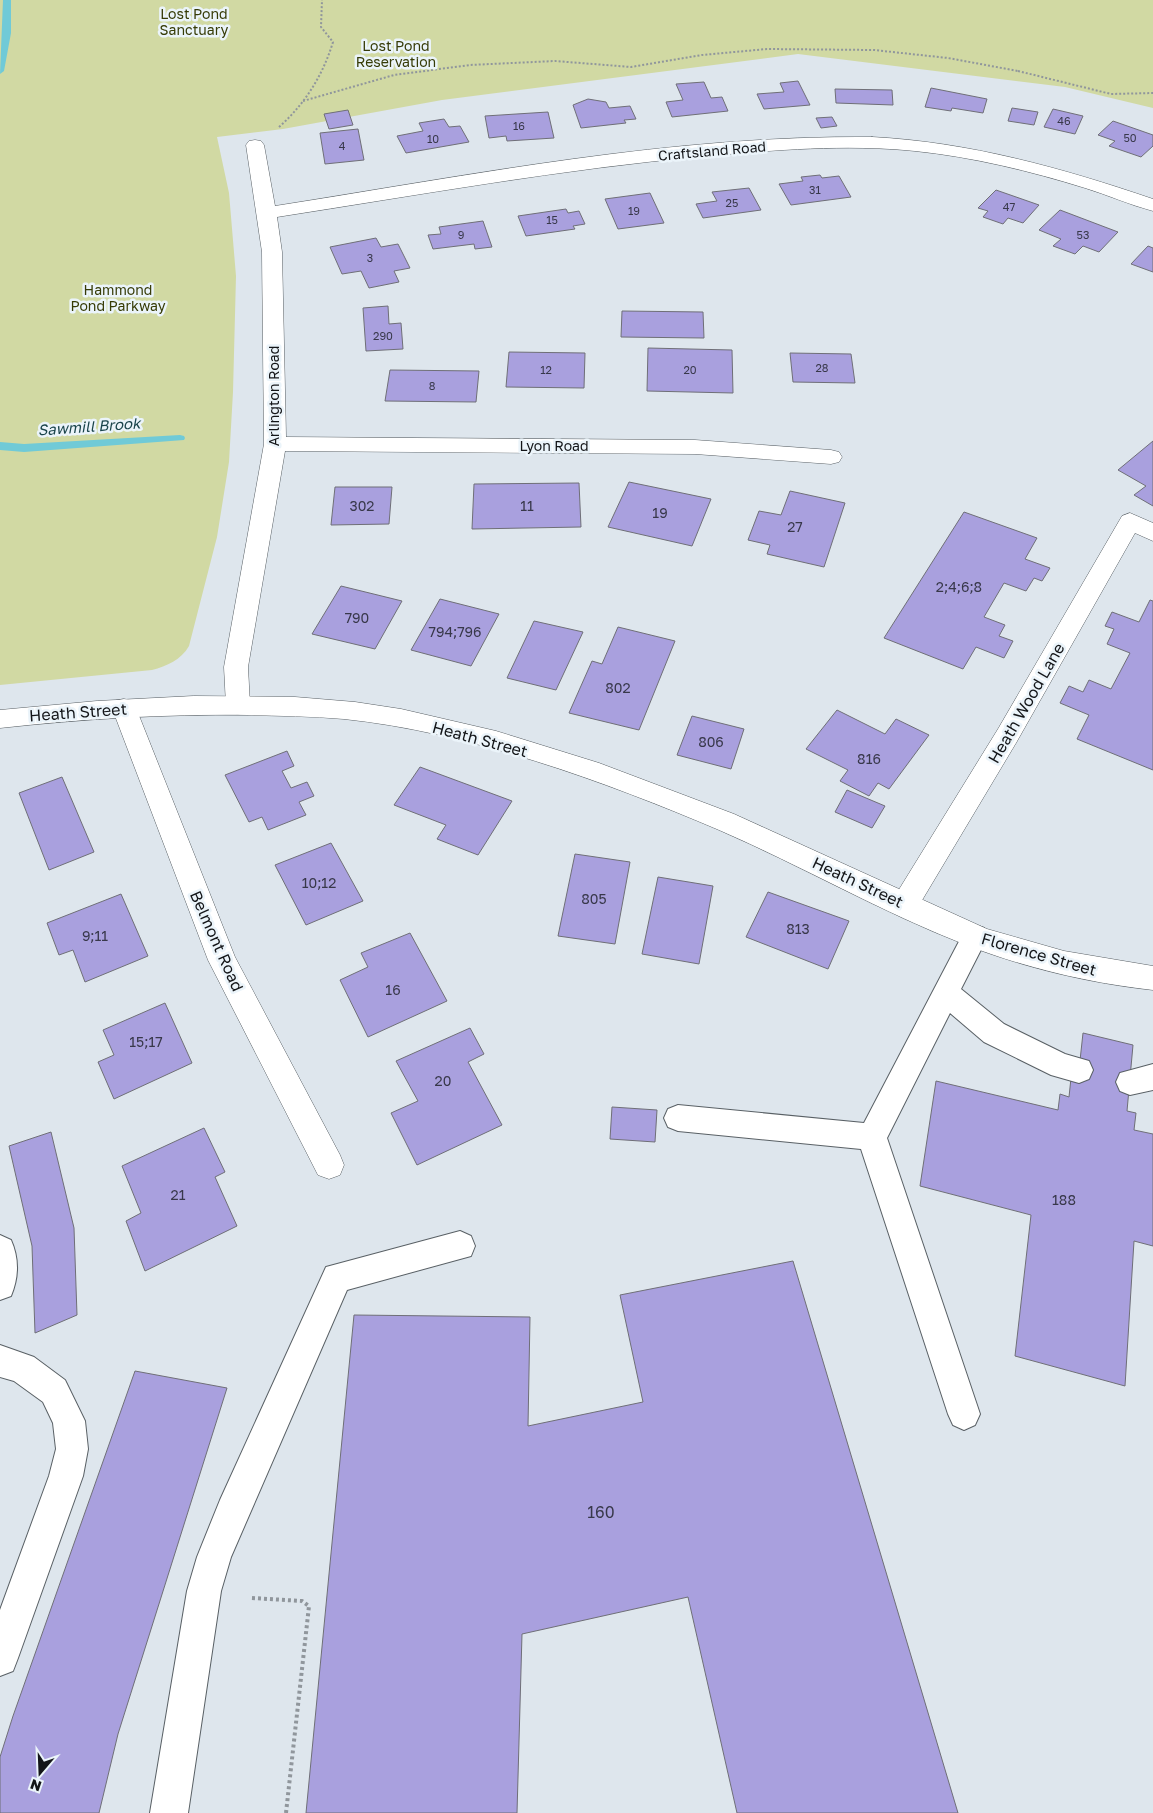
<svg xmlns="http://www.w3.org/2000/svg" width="1153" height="1813" font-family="'Golos Text',sans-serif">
	<rect width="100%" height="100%" fill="#dee6ed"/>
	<!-- green -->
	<path fill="#d1d9a3" d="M0 0H1153V108L1065 87 798 54 442 100 283 129 217 137 229 193 236 276 233 392 229 462 217 537 189 646C181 660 167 666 152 670L0 685Z"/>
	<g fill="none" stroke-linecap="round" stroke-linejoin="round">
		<!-- stream -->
		<path fill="#70cad7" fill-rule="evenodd" d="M3 0H11V33L4 71 0 74Z
			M180 435 184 436 185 438 184 440 24 452 0 450V442L24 444Z"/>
	</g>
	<!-- building -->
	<path fill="#a9a0de" stroke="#6f6f77" d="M798 81 810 105 764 109 757 94 784 92 780 83Z
		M704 82 711 98 722 97 728 111 672 117 666 102 683 100 676 84Z
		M931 88 987 99 983 113 952 108 951 111 925 107Z
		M835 89 892 90 893 105 836 103Z
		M588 99 606 102 609 108 630 106 636 119 624 120 626 123 581 128 573 105Z
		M1012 108 1038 112 1034 125 1008 121Z
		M1053 109 1083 116 1075 134 1044 127Z
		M348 110 353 125 329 129 324 114Z
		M548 112 554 138 507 141 506 136 489 138 485 116Z
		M832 117 837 126 821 128 816 118Z
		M444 119 449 127 460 126 469 142 406 153 397 136 423 131 419 123Z
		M1113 121 1153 135V146L1141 157 1109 146 1115 141 1098 135Z
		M358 129 364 160 325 164 320 133Z
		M820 175 822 178 839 176 851 197 791 205 779 184 803 181 801 177Z
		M749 188 761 210 703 218 696 204 717 201 712 192Z
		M996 190 1039 205 1023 223 1008 218 1003 224 983 217 988 211 978 208Z
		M650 193 664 223 618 229 605 199Z
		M566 209 568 213 579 211 585 224 573 226 575 229 526 236 518 216Z
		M1060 210 1118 232 1099 252 1083 246 1075 254 1053 246 1061 239 1039 230Z
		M483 221 492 247 475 249 474 244 433 249 428 235 441 234 439 227Z
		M376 238 381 247 398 244 410 268 394 271 399 282 369 288 361 271 342 274 330 247Z
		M1148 246 1153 248V272L1131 264Z
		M388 306 389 324 401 323 403 349 366 351 363 308Z
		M622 311 703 312 704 338 621 337Z
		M648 348 732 350 733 393 647 391Z
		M509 352 585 353 584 388 506 387Z
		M790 353 851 354 855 383 793 382Z
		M390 370 479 371 476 402 385 401Z
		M1153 441V506L1134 495 1146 486 1118 470Z
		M629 482 711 499 692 546 608 527Z
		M579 483 581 527 472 529 474 484Z
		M335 487H392L389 524 331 525Z
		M790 491 845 503 824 567 767 554 770 545 748 540 759 511 781 515Z
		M964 512 1037 538 1025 559 1050 568 1042 581 1034 578 1026 591 1004 583 984 617 1005 625 999 636 1013 641 1004 658 976 647 963 669 884 638Z
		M341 586 402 601 375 649 312 634Z
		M440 599 499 614 471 666 411 650Z
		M1150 600 1153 601V770L1077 739 1089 715 1060 703 1069 686 1083 692 1089 680 1111 689 1130 653 1107 644 1114 629 1105 626 1112 612 1139 622Z
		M534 621 583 632 556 690 507 678Z
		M618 627 675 641 639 730 569 713 592 661 602 664Z
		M837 710 885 734 896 719 929 735 889 789 878 783 869 796 840 781 848 770 806 749Z
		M692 716 744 729 731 769 677 755Z
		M287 751 294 766 282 771 291 788 307 782 314 796 299 802 306 815 268 830 262 817 249 822 225 775Z
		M420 767 512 801 478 855 437 839 446 825 394 805Z
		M62 777 94 852 49 870 19 793Z
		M847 790 885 806 872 828 835 812Z
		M331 843 363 901 306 925 275 865Z
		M575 854 630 862 615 944 558 936Z
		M658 877 713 886 699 964 642 954Z
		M768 892 849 921 828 969 746 937Z
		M121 894 148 956 85 982 73 950 59 955 47 923Z
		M410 933 447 1001 368 1037 340 980 368 967 361 953Z
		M165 1003 192 1063 114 1099 98 1062 114 1055 103 1030Z
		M470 1028 484 1054 468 1062 502 1125 417 1165 391 1113 418 1101 396 1061Z
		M1083 1033 1133 1045 1127 1111 1136 1113 1134 1130 1153 1134V1246L1134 1241 1125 1386 1015 1356 1031 1215 920 1186 936 1081 1058 1110 1060 1094 1069 1097 1071 1078 1078 1079Z
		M612 1107 657 1110 655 1142 610 1139Z
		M204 1128 225 1172 215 1177 237 1226 145 1271 126 1221 141 1213 122 1166Z
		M51 1132 74 1228 77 1315 35 1333 32 1246 9 1146Z
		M793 1261 958 1813H737L688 1597 522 1634 517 1813H306L354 1315 530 1317 528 1426 643 1402 620 1295Z
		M135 1371 227 1388 118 1734 99 1813H0V1757L13 1716Z"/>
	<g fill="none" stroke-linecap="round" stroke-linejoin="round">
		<defs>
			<path id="lane" d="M975 925 984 928 988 936 961 989 1004 1024 1065 1054 1089 1061 1093 1070 1089 1079 1079 1083 1051 1075 984 1042 950 1013 887 1138 980 1414 975 1425 964 1430 953 1425 948 1414 861 1149 678 1131 668 1127 664 1118 668 1109 678 1105 864 1123 966 928Z
				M1153 1064V1090L1130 1095 1120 1091 1116 1082 1120 1073Z
				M460 1231 471 1236 475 1246 471 1256 347 1290 231 1557 221 1591 188 1813H150L187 1591 197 1557 220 1500 326 1267Z
				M0 1235 11 1240C19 1258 19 1277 11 1296L0 1300Z
				M0 1345 34 1357 65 1380 85 1421 88 1449 83 1476 18 1658 13 1671 0 1676V1610L49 1476 56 1449 53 1423 43 1402 14 1381 0 1377Z"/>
			<path id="street" d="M872 137C969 142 1062 168 1153 199V211C1130 205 1108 195 1085 188 1030 171 973 157 915 151 846 144 775 150 706 156 562 169 419 195 277 217L282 252 286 437 695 440 831 450 839 452 842 457 839 462 831 464 695 454 285 451 248 667 250 705 247 712 238 714 229 712 226 705 224 667 264 444 262 252 246 145 249 141 255 140 261 141 264 145 275 206C472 175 672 135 872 137Z
				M1130 513 1153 523V541L1135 533 1016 743 915 912 905 915 895 912 891 904 895 896 998 729 1122 516Z
				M124 699 133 701 136 708 235 957 340 1155 344 1165 340 1175 329 1179 318 1175 208 960 112 708 115 701Z"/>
			<path id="secondary" d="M194 696 295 697 355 702 401 709 496 731 599 763 734 814 987 929 1064 951 1153 966V990C1089 983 1026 968 966 945 881 912 802 866 719 830 604 781 469 732 344 719 312 716 279 716 247 715 164 714 82 719 0 728V710L97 701Z"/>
		</defs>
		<!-- lane casing -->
		<use href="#lane" stroke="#596065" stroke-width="2"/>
		<!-- street casing -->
		<use href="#street" stroke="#596065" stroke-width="1"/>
		<!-- secondary casing -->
		<use href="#secondary" stroke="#596065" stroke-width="1"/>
		<!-- path-far1 -->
		<path stroke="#90969c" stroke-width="2" stroke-dasharray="2 2" stroke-linecap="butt" d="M1018 71 1111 94 1153 93
			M303 101 394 75 470 65 555 61 631 67 702 55 767 49 874 50 948 58 1018 71
			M279 127C305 104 323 75 333 42L321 27 322 0"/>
		<!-- path -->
		<path stroke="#90969c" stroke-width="4" stroke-dasharray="3 3" stroke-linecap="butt" d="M252 1598 302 1601 309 1606 286 1813"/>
		<!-- lane -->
		<use href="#lane" fill="#fff" fill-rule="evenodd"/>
		<!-- street -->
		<use href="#street" fill="#fff" fill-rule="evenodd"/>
		<!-- secondary -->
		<use href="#secondary" fill="#fff" fill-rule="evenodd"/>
	</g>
	<g text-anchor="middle" stroke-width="5" stroke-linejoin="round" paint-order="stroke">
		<!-- far-number labels -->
		<g font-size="11" fill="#38384a">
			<text x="1064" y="125">46</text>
			<text x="519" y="130">16</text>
			<text x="1130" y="142">50</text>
			<text x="433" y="143">10</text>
			<text x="342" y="150">4</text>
			<text x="815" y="194">31</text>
			<text x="732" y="207">25</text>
			<text x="1009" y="211">47</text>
			<text x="634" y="215">19</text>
			<text x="552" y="224">15</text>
			<text x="461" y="239">9</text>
			<text x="1083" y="239">53</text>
			<text x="370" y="262">3</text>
			<text x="383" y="340">290</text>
			<text x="822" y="372">28</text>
			<text x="546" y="374">12</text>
			<text x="690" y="374">20</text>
			<text x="432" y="390">8</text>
		</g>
		<!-- far-park labels -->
		<g font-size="14" fill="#363b06" stroke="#ebf4fa">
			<text x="194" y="19">Lost Pond<tspan x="194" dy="16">Sanctuary</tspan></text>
			<text x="396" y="51">Lost Pond<tspan x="396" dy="16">Reservation</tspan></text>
			<text x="118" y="295">Hammond<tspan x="118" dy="16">Pond Parkway</tspan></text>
		</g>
		<!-- far-street labels -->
		<g font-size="14" fill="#131518" stroke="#ebf4fa">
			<text transform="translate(712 151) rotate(-5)" y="5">Craftsland Road</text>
			<text transform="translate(274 396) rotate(-90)" y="5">Arlington Road</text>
			<text x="554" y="451">Lyon Road</text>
		</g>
		<!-- number labels -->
		<g font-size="14" fill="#38384a">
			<text x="362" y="511">302</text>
			<text x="527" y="511">11</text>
			<text x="660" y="518">19</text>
			<text x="795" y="532">27</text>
			<text x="959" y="592">2;4;6;8</text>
			<text x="357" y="623">790</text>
			<text x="455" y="637">794;796</text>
			<text x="618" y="693">802</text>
			<text x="711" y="747">806</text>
			<text x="869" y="764">816</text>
			<text x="319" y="888">10;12</text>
			<text x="594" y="904">805</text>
			<text x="798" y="934">813</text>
			<text x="95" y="941">9;11</text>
			<text x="393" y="995">16</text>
			<text x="146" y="1047">15;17</text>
			<text x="443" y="1086">20</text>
			<text x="178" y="1200">21</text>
			<text x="1064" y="1205">188</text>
		</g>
		<!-- far-water labels -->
		<g font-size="15" font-style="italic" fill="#1b454b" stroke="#ebf4fa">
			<text transform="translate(89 427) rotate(-4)" y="5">Sawmill Brook</text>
		</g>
		<!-- street labels -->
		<g font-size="16" fill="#131518" stroke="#ebf4fa">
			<text transform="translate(1026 703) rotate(-60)" y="6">Heath Wood Lane</text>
			<text transform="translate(78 712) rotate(-4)" y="6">Heath Street</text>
			<text transform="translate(480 739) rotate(15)" y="6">Heath Street</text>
			<text transform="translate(858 882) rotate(25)" y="6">Heath Street</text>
			<text transform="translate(217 941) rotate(66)" y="6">Belmont Road</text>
			<text transform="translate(1039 954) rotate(16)" y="6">Florence Street</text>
		</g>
		<!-- near-number labels -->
		<g font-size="16" fill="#38384a">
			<text x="601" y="1518">160</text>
		</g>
	</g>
	<!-- north arrow -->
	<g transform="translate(40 1773) rotate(199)" stroke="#ebf4fa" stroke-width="4" paint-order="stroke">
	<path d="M0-4L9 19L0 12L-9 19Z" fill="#131518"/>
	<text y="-8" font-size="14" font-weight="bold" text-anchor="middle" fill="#131518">N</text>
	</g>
</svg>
